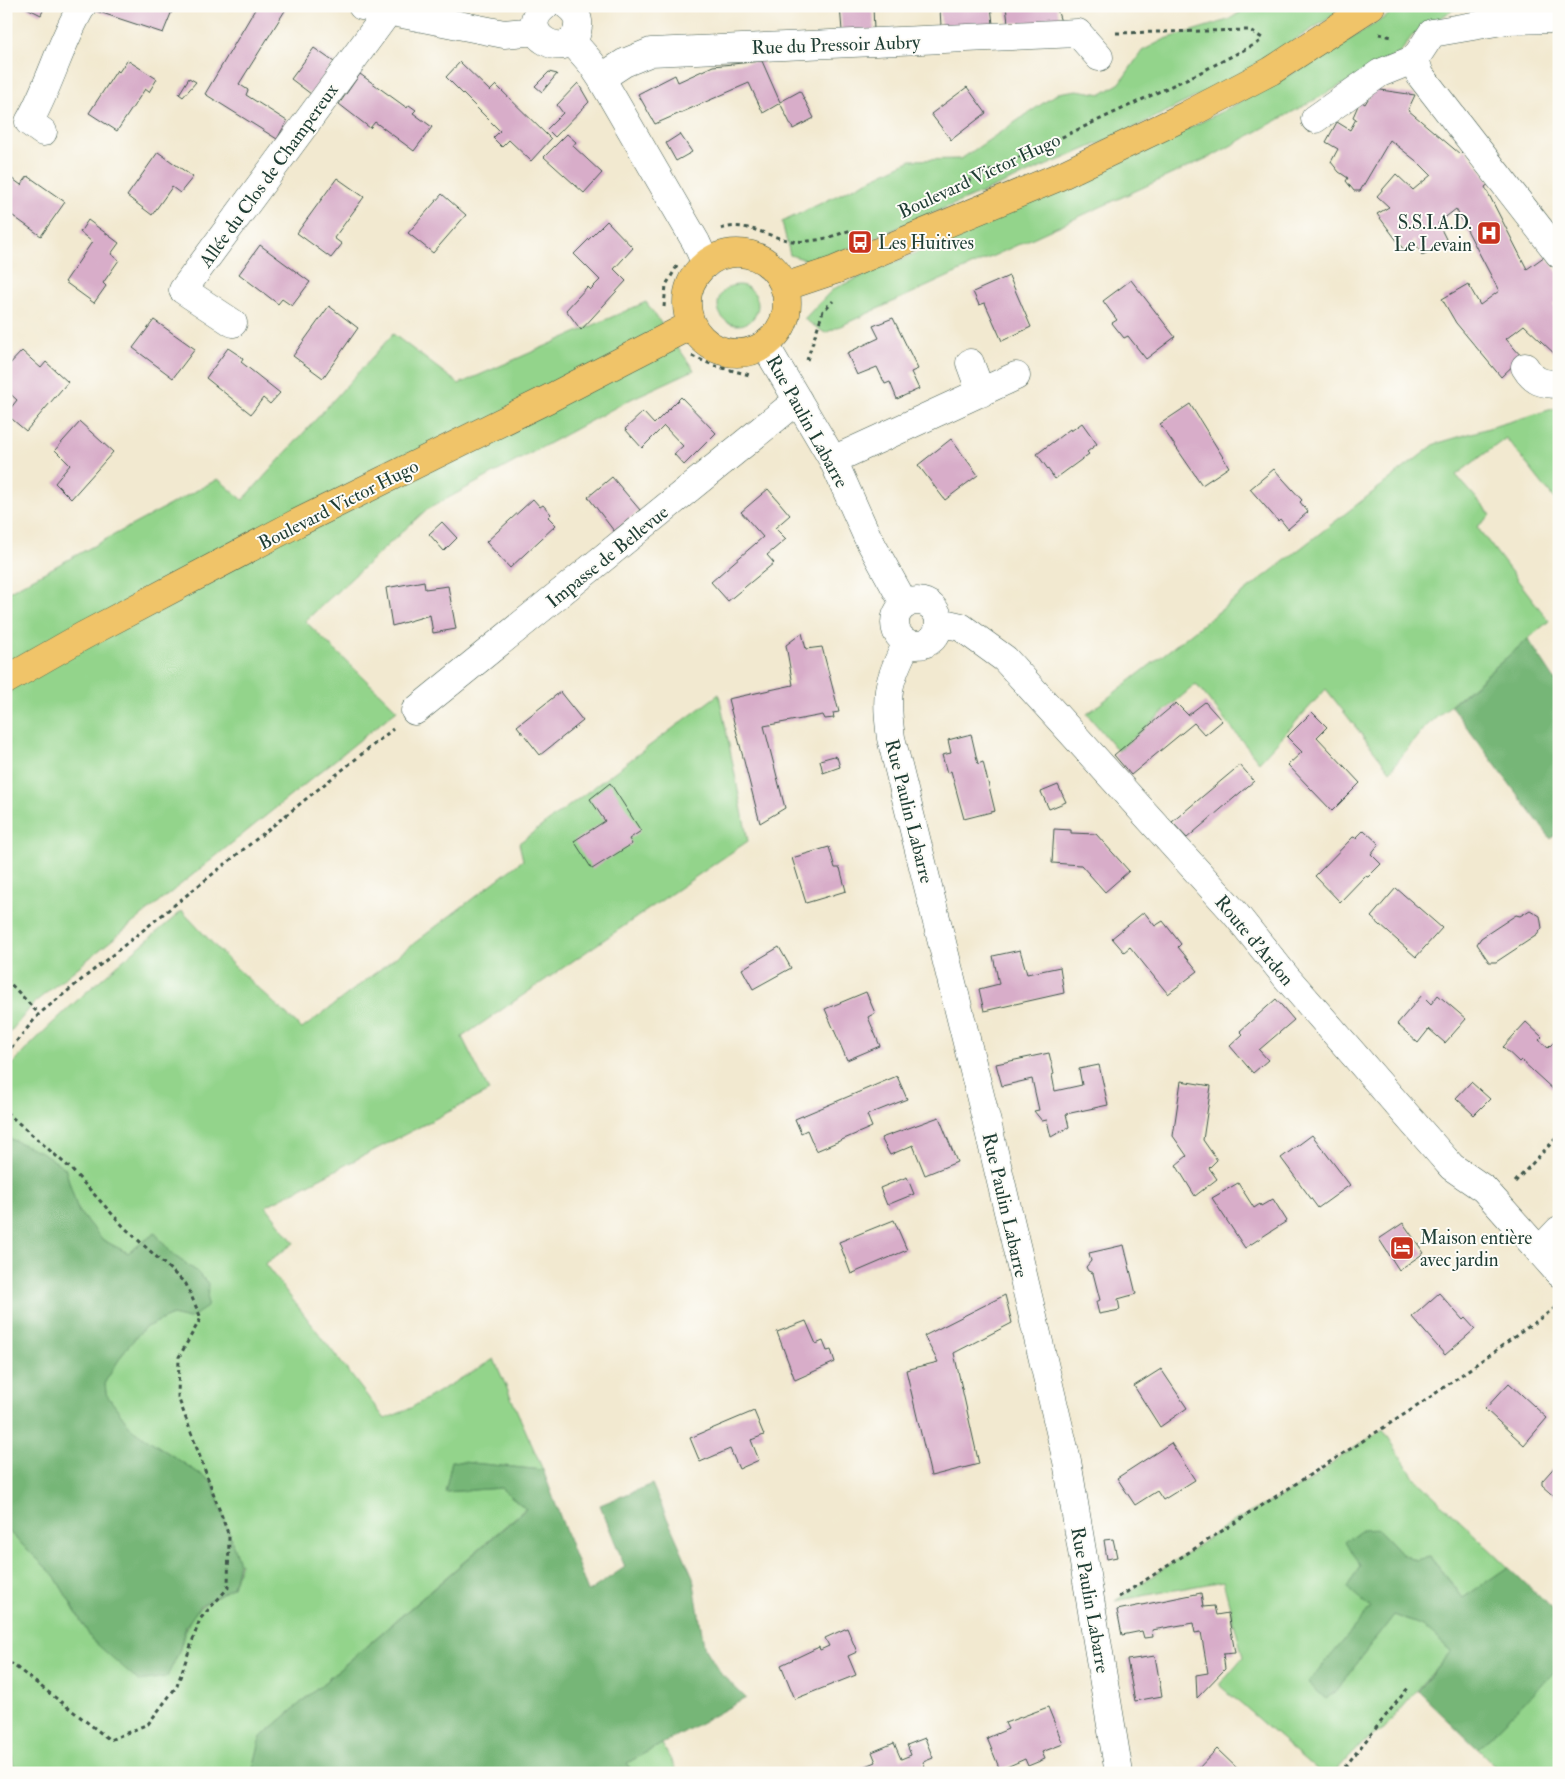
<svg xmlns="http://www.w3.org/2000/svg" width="1565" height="1779" font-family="'IM FELL Double Pica',serif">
	<rect width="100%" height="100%" fill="#fdfcf7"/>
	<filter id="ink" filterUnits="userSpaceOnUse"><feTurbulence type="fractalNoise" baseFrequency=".02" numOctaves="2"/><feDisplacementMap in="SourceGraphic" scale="10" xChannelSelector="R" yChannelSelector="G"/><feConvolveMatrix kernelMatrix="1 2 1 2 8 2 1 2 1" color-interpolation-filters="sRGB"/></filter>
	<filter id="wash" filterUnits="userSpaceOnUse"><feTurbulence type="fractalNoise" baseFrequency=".0096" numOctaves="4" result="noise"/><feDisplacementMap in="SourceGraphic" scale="20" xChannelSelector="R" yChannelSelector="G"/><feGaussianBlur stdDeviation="1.12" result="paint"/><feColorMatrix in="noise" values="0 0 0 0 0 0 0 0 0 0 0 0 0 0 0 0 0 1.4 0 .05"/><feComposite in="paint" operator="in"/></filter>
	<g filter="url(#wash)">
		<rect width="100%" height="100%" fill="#f2e9d0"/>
		<!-- green -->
		<path fill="#93d48b" stroke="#598860" d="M1250 6H1349L1232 79 1119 135 852 247 810 261 790 255 782 222 911 160 961 159 1058 93 1077 90 1102 94 1120 83 1142 51 1165 39 1228 20Z
			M1402 6H1459L1412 36 1400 53 1214 155 825 333 804 319 833 289C1027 204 1225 124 1402 6Z
			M718 305a20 20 0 1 1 40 0a20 20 0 1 1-40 0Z
			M646 302 694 370 631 399 426 510 305 621 397 710 35 1002 6 1037V593L218 479 243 500 393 334 459 384Z
			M1559 407V505L1506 438 1456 475 1491 515 1477 527 1549 621 1423 729 1390 771 1326 689 1259 762 1196 684 1118 751 1087 714 1435 444Z
			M719 694 748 841 462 1037 489 1091 266 1206 294 1243 265 1264 385 1419 409 1409 494 1359 543 1470 452 1461 445 1492 501 1488 526 1508 261 1737 252 1773H15L6 1727V1529L54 1575 92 1640 179 1652C190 1610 197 1607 233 1587L241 1562 239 1563 212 1482 132 1429 106 1394 105 1382 125 1350 144 1328 172 1315 189 1319 195 1270 173 1255 155 1233 128 1253 103 1240 78 1211 65 1168 43 1153 6 1137V1071C59 1012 121 962 182 911L233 965 302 1029 523 860 519 843Z
			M1383 1429 1413 1476 1508 1567 1463 1598C1453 1583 1441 1571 1430 1557L1415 1560 1401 1553 1378 1529 1360 1566 1371 1608 1309 1683 1326 1699 1336 1691 1394 1615 1423 1626 1451 1651 1384 1729 1363 1742 1334 1773H1320L1219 1685 1243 1657 1223 1581 1115 1601 1236 1520 1309 1482 1338 1459Z
			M1559 1667V1773H1502L1478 1749Z
			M662 1744 678 1773H632L627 1763Z"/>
		<!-- forest -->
		<path fill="#76b677" stroke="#4a7a56" d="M1528 639 1559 686V832L1551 839 1451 706Z
			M6 1137 43 1153 65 1168 78 1211 103 1240 128 1253 155 1233 173 1255 195 1270 208 1283 207 1307 189 1319 172 1315 144 1328 125 1350 105 1382 106 1394 132 1429 212 1482 239 1563 233 1587 201 1605 186 1626 179 1652 167 1677 139 1681 92 1640 54 1575 6 1529Z
			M452 1461 543 1470 588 1592 625 1567 600 1505 652 1484 693 1577 704 1646 721 1674 746 1698 627 1763 632 1773H252L261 1737 526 1509 501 1488 445 1492Z
			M1378 1529 1401 1553 1415 1560 1430 1557 1463 1598 1508 1567 1559 1615V1667L1478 1749 1418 1691 1451 1651 1423 1626 1394 1615 1336 1691 1326 1699 1308 1683 1371 1608 1347 1588 1360 1566 1346 1541 1362 1530Z"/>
		<g id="blocks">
			<!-- building -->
			<path fill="#d8adc9" d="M23 6H45L41 15Z
				M99 6H174L163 33 96 11Z
				M257 6 286 9 239 84 248 90 246 95 287 121 277 139 205 94Z
				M840 6 873 7 874 30 842 31Z
				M951 6H991L993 24 941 26 940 9 951 8Z
				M1006 6H1056L1061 22 1008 23Z
				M314 48 334 62 311 94 291 79Z
				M127 60 157 79 149 92 145 89 117 131 89 113 117 70 119 72Z
				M762 61 780 102 800 91 814 118 793 129 780 103 763 113 749 83 655 124 638 94 675 75 678 82 713 66Z
				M460 62 490 91 496 85 551 139 531 161 509 140 502 147 493 138 500 131 446 77Z
				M549 72 557 74 542 92 535 86Z
				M360 74 407 108 409 105 416 110 413 113 432 127 414 151 375 122 370 128 339 104Z
				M189 78 196 82 183 97 179 94Z
				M578 83 589 102 555 137 547 129 563 113 557 105Z
				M967 87 986 113 951 140 931 114Z
				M1374 89 1415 95 1408 110 1460 154 1465 149 1490 183 1485 187 1527 269 1545 256 1559 274V300L1553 305 1559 311V358L1524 325 1506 339 1522 357 1501 377 1456 323 1442 299 1468 284 1480 305 1499 291 1456 209 1438 223 1448 243 1422 255 1414 240 1404 250 1377 214 1389 207 1377 196 1396 174 1413 190 1431 175 1420 164 1390 140 1360 191H1354L1346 181 1348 178 1339 172 1331 162 1338 149 1326 142 1337 122 1350 130 1356 119 1353 117 1360 101 1365 104Z
				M567 134 576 142 573 146 602 173 584 193 544 157Z
				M680 134 692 152 676 161 666 143Z
				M158 152 193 177 180 193 172 187 152 215 127 196Z
				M28 176 65 202 41 236 6 211V183L10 177 21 185Z
				M337 178 364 197 334 238 342 244 331 258 297 233Z
				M442 194 466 215 433 253 408 233Z
				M88 220 119 243 111 254 119 260 103 283 106 286 94 303 65 282 92 242 80 232Z
				M607 221 633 248 614 269 626 281 581 330 566 310 587 287 590 290 600 280 574 254Z
				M260 245 310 282 292 306 282 299 278 304 239 274Z
				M1009 276 1031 327 1002 341 985 303 979 305 973 292Z
				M1131 280 1175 337 1146 359 1128 336 1124 338 1112 323 1117 320 1103 301Z
				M329 306 358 328 323 378 293 356Z
				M893 318 918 369 911 372 919 389 897 399 890 382 885 384 877 367 857 375 847 353 879 338 873 326Z
				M154 320 195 349 173 378 133 348Z
				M228 348 243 358 241 362 280 393 270 404 263 398 251 414 206 378Z
				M22 351 41 368 46 362 68 382 26 431 6 414 17 400 6 390V368Z
				M681 397 716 433 684 465 674 454 683 446 664 426 642 448 625 429 643 412 654 424Z
				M1190 404 1229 467 1202 485 1160 424Z
				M80 422 113 452 71 499 55 483 70 465 55 450Z
				M1082 423 1097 444 1087 452 1089 454 1055 479 1037 454 1070 429 1071 431Z
				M951 439 978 475 945 500 918 465Z
				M1274 469 1302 500 1300 502 1308 512 1288 529 1280 519 1278 521 1250 489Z
				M612 477 640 510 614 531 588 497Z
				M768 489 790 515 775 528 786 539 767 555 774 563 728 601 711 582 763 537 741 512Z
				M533 499 540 507 543 505 551 514 548 517 556 525 510 568 486 542Z
				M442 522 457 538 444 551 429 534Z
				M424 581 425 589 448 586 456 629 433 633 430 615 392 626 386 588Z
				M802 633 806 649 822 647 839 712 833 713 834 718 825 719 823 715 764 726 785 808 760 823 728 699 793 685 786 645Z
				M560 692 583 721 540 755 517 726Z
				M1205 702 1222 721 1205 735 1194 723 1131 775 1114 755 1176 703 1188 715Z
				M1312 712 1327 727 1317 737 1360 783 1332 811 1288 765 1302 752 1287 737Z
				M971 734 978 764 983 762 995 811 964 819 951 771 947 773 942 755 951 753 948 740Z
				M834 756 837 757 840 767 823 773 820 760Z
				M1240 765 1254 781 1187 838 1172 822Z
				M610 783 641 831 629 839 632 844 592 869 574 841 605 821 590 799Z
				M1058 785 1066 802 1049 809 1041 792Z
				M1054 829 1071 830V833L1096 834 1129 871 1105 892 1081 865 1052 863Z
				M1364 830 1379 844 1371 854 1381 864 1368 877 1365 876 1340 902 1315 876 1353 837 1356 838Z
				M829 847 835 868H840L846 891 806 903 792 858Z
				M1396 888 1442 928 1416 957 1371 917Z
				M1530 910 1540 916 1542 928 1537 935 1496 962H1489L1477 944 1481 938 1516 915 1520 916Z
				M1144 912 1155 926 1163 921 1181 944 1178 947 1198 971 1168 994 1130 947 1124 952 1112 938Z
				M779 947 791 968 753 989 742 969Z
				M1020 950 1027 974 1060 967 1064 993 984 1011 979 989 999 984 993 956Z
				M866 992 875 1013 868 1017 880 1046 847 1060 825 1009Z
				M1422 995 1431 1004 1438 995 1466 1019 1445 1043 1429 1029 1418 1043 1397 1024Z
				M1276 999 1294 1020 1259 1050 1268 1060 1253 1073 1230 1046 1243 1034 1240 1031Z
				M1526 1022 1542 1037 1539 1040 1548 1048 1559 1037 1557 1093 1521 1060 1519 1062 1503 1047Z
				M1049 1053 1054 1074 1052 1075 1055 1091 1082 1085 1079 1069 1099 1065 1108 1105 1066 1114 1069 1127 1051 1137 1047 1120 1042 1121 1034 1111 1039 1110 1032 1079 1002 1086 996 1064Z
				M897 1076 907 1099 867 1115 872 1127 816 1151 807 1130 801 1133 795 1119Z
				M1181 1081 1211 1086 1203 1140 1217 1160 1209 1168 1217 1179 1195 1196 1176 1165 1187 1156 1173 1136Z
				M1471 1082 1490 1099 1474 1115 1456 1098Z
				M939 1117 957 1162 925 1175 913 1145 890 1155 881 1138Z
				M1312 1135 1350 1185 1318 1208 1281 1158Z
				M907 1177 914 1194 887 1205 880 1188Z
				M1238 1183 1254 1208 1260 1204 1261 1206 1273 1199 1287 1221 1245 1248 1212 1198Z
				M894 1220 907 1250 851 1274 839 1242Z
				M1403 1223 1424 1253 1399 1270 1379 1239Z
				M1124 1245 1136 1294 1118 1299 1120 1310 1099 1314 1096 1302 1100 1300 1093 1273 1088 1271 1086 1267 1091 1261 1089 1253Z
				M1439 1293 1463 1320 1465 1318 1475 1329 1445 1355 1412 1317Z
				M1005 1295 1012 1323 954 1353 979 1464 931 1476 906 1370 938 1362 924 1336Z
				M806 1321 816 1344 823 1341 827 1351 831 1350 835 1362 795 1380 777 1332Z
				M1161 1369 1187 1408 1160 1427 1134 1386Z
				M1509 1383 1547 1418 1524 1445 1485 1409Z
				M754 1411 764 1435 751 1440 759 1460 739 1469 730 1449 700 1462 690 1438Z
				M1171 1443 1195 1480 1163 1500 1157 1491 1135 1505 1117 1478Z
				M1559 1462V1500L1542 1485V1481Z
				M1113 1539 1117 1557 1107 1559 1104 1540Z
				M1201 1593 1203 1607 1214 1606 1216 1615 1228 1613 1235 1653 1223 1654 1225 1669 1197 1698 1196 1675 1208 1673 1201 1632 1195 1633 1193 1623 1152 1630 1153 1637 1144 1638 1142 1631 1122 1635 1117 1610Z
				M847 1628 857 1652 848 1656 856 1675 795 1699 781 1665 819 1647 820 1650 829 1646 825 1638Z
				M1155 1656 1162 1696 1135 1701 1127 1660Z
				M1048 1707 1063 1744 1042 1752 1045 1759 1028 1766 1025 1759 1000 1770 987 1738 1008 1729 1005 1723Z
				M925 1738 933 1758 923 1762 928 1773H849L876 1762 872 1752 894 1743 901 1759 911 1755 907 1745Z
				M1217 1749 1242 1773H1194Z"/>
		</g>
	</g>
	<g filter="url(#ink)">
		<use href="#blocks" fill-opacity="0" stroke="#3f574b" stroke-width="1"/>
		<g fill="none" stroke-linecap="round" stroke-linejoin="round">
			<defs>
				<path id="minor" d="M362 6 504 34 536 31
					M545 6C510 34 574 67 578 26 579 18 575 11 568 6
					M1499 6 1508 20 1559 19
					M571 40 591 63 601 78 696 242 706 264
					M1415 59 1432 33 1508 20
					M601 78 624 63 651 52 1078 33 1099 57
					M1315 119 1380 73 1415 59 1420 75 1559 254
					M43 132 29 122C50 85 60 43 82 6
					M233 323 183 290 388 12
					M765 345 833 460 867 536 905 605
					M970 363 981 393
					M1525 367C1534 382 1542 384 1559 384
					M833 460 1016 376
					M895 623a22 22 0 1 1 44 0a22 22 0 1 1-44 0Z
					M939 622 961 627 1005 659 1234 912 1287 978 1444 1158 1452 1167 1484 1189 1559 1273
					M907 643C887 682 885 694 891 738L989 1131 1067 1461 1119 1773
					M415 711 798 400
					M1539 1251 1559 1230"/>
				<path id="major" d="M687 303a50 50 0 1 1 100 0a50 50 0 1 1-100 0Z
					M784 287 835 270 1056 178 1187 115 1271 71 1371 6
					M6 680 83 636 297 523 550 398 691 325"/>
			</defs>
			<!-- minor casing -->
			<use href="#minor" stroke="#3f574b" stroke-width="29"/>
			<!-- major casing -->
			<use href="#major" stroke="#3f574b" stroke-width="29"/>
			<!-- path -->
			<path stroke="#3f574b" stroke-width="3" stroke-dasharray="4 4" stroke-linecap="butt" d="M1116 33 1249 30 1264 39
				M1379 34 1392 37
				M953 188 1199 73 1263 40
				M721 229C745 220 769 238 793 241 814 243 831 237 851 230
				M664 307 666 285 677 266
				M692 356 715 366 750 375
				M807 360 823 311 833 301
				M6 979 39 1014
				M6 1054 39 1014 393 729
				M6 1112 70 1168 125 1228 186 1284 201 1318 179 1357 178 1397 229 1536 228 1588 200 1619 177 1686 148 1724 110 1740 12 1664H6
				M1515 1182 1559 1135
				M1119 1597 1422 1403 1559 1305
				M1340 1773 1408 1688"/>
			<!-- minor -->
			<use href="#minor" stroke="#fff" stroke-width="28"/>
			<!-- major -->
			<use href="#major" stroke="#f0c469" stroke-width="28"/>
		</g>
	</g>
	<!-- icons -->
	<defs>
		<symbol id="hospital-square" viewBox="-11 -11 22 22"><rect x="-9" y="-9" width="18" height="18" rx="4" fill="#c8321e" stroke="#fdfcf7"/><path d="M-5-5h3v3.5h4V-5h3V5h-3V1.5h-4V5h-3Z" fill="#fff"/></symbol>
		<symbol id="bus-square" viewBox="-11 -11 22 22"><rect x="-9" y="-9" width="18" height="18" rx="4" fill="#c8321e" stroke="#fdfcf7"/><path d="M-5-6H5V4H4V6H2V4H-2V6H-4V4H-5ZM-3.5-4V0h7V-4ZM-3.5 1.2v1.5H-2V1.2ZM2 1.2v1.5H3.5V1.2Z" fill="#fff"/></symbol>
		<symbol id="hotel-square" viewBox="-11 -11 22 22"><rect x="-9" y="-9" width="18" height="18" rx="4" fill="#c8321e" stroke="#fdfcf7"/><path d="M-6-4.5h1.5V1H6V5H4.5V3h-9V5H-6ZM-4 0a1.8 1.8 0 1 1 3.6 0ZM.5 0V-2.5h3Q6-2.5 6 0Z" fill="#fff"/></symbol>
	</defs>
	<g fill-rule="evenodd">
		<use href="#hospital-square" x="1475" y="219" width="28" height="28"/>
		<use href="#bus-square" x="846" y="228" width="28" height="28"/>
		<use href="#hotel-square" x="1388" y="1234" width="28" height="28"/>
	</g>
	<g text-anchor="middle" stroke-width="4" stroke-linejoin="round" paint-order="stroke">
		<!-- street labels -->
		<g font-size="19" fill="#1f3d34" stroke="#fdfcf7">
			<text transform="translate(836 44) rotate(-2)" y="7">Rue du Pressoir Aubry</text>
			<text transform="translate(268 175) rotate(-54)" y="7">Allée du Clos de Champereux</text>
			<text transform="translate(979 175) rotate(-25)" y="7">Boulevard Victor Hugo</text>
			<text transform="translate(808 421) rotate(61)" y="7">Rue Paulin Labarre</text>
			<text transform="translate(338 504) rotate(-27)" y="7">Boulevard Victor Hugo</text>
			<text transform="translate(607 556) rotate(-39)" y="7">Impasse de Bellevue</text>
			<text transform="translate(910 811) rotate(76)" y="7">Rue Paulin Labarre</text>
			<text transform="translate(1255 940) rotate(50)" y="7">Route d'Ardon</text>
			<text transform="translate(1006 1205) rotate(77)" y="7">Rue Paulin Labarre</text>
			<text transform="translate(1091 1600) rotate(80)" y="7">Rue Paulin Labarre</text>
		</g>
		<!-- poi labels -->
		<g font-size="19" fill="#1f3d34" stroke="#fdfcf7" text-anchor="start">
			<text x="1472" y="229" text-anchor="end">S.S.I.A.D.<tspan x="1472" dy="22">Le Levain</tspan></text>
			<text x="878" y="249">Les Huitives</text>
			<text x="1420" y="1244">Maison entière<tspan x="1420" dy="22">avec jardin</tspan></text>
		</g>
	</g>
	<!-- margin -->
	<rect width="1565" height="1779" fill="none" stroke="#fdfcf7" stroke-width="25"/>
</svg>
